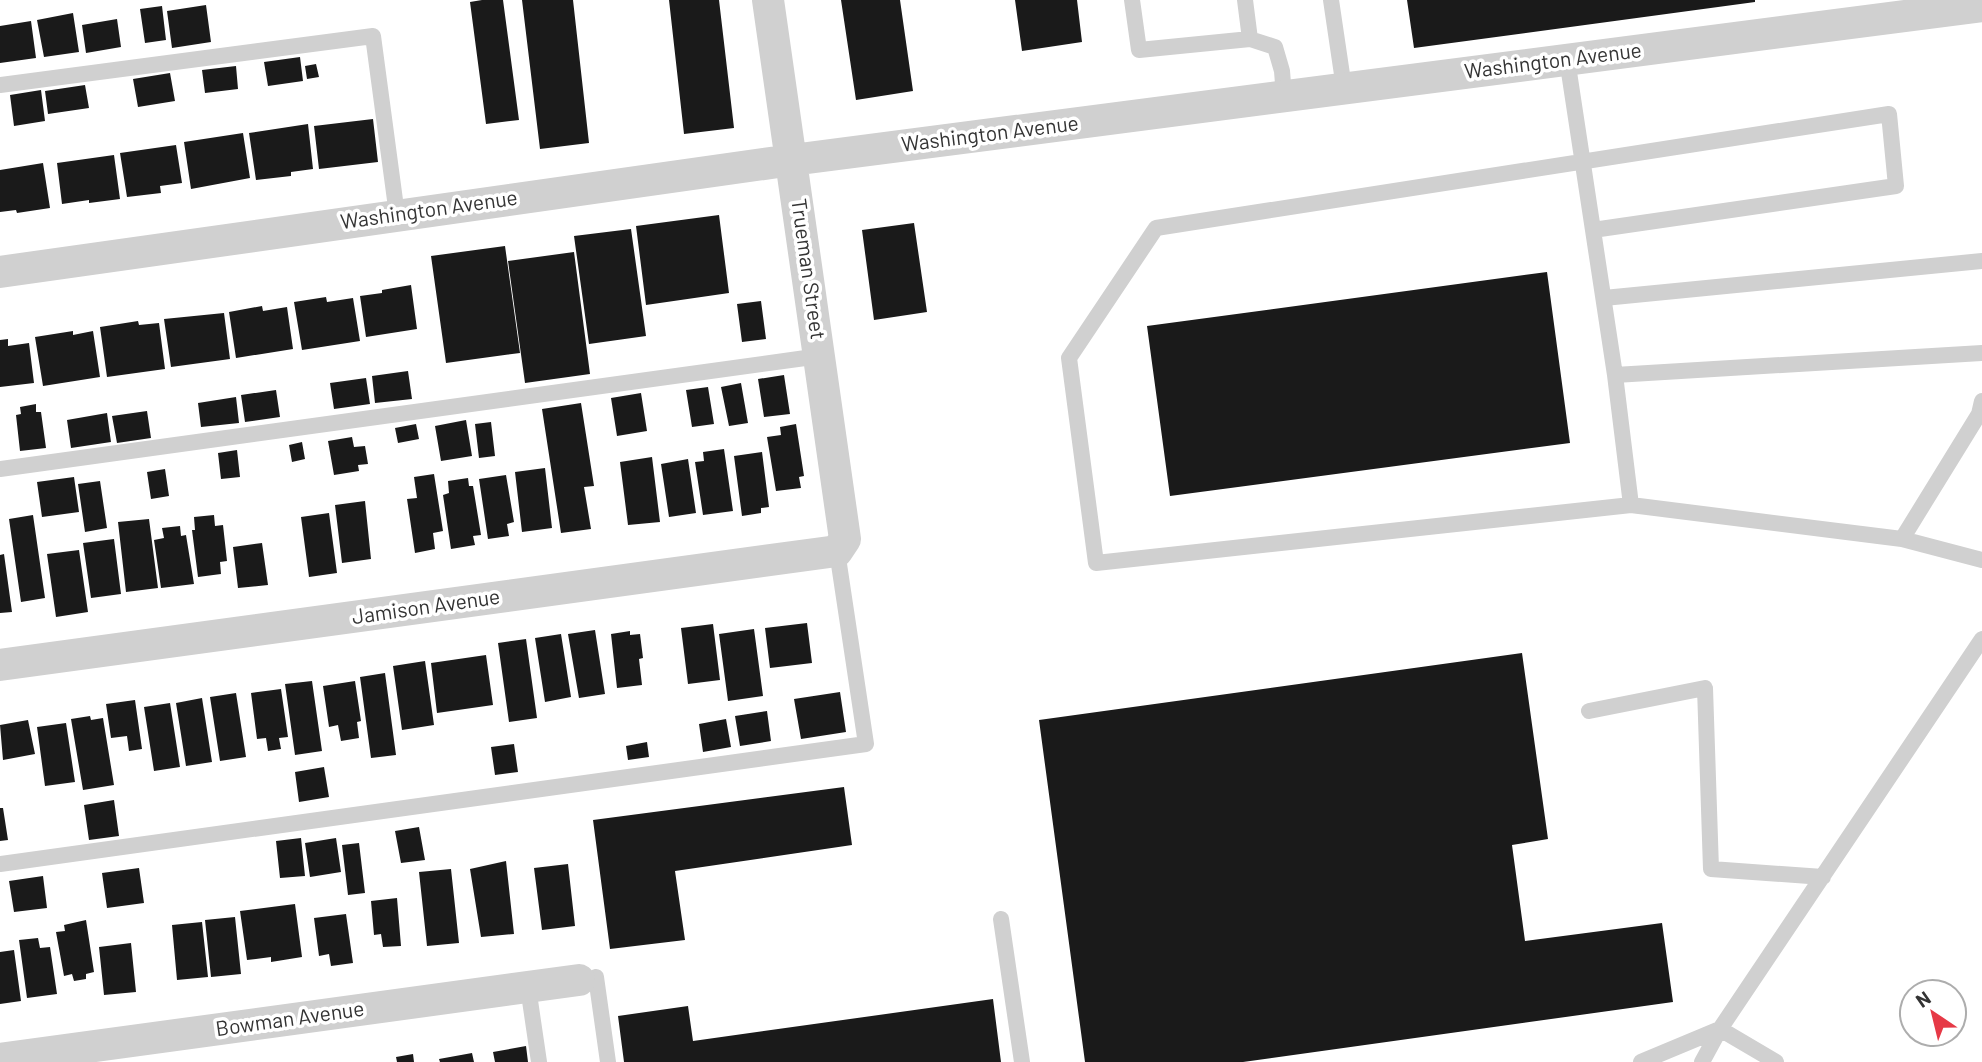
<svg xmlns="http://www.w3.org/2000/svg" width="1982" height="1062" font-family="Barlow,sans-serif">
	<rect width="100%" height="100%" fill="#fff"/>
	<!-- building -->
	<path fill="#1a1a1a" d="M482 0H503L519 120 486 124 470 2Z
		M522 0H573L589 143 540 149Z
		M669 0H719L734 128 684 134Z
		M841 0H900L913 91 856 100Z
		M1015 0H1077L1082 42 1022 51Z
		M1407 0H1755V2L1414 48Z
		M206 5 211 42 172 48 167 11Z
		M162 6 166 40 145 43 140 9Z
		M73 13 79 52 44 57 37 20Z
		M117 19 121 47 86 53 82 25Z
		M31 21 36 58 0 63V26Z
		M300 57 303 81 268 86 264 62Z
		M316 64 319 77 307 79 305 66Z
		M236 66 238 89 205 93 202 70Z
		M170 73 175 101 138 107 133 79Z
		M85 85 89 108 48 114 45 91Z
		M41 90 45 121 14 126 10 95Z
		M373 119 378 162 319 169 314 126Z
		M308 124 313 169 291 172V176L256 180 249 133Z
		M243 133 250 178 191 189 184 142Z
		M176 145 182 183 160 186 161 193 127 197 120 153Z
		M114 155 120 199 89 203V200L62 204 57 163Z
		M43 163 50 208 17 213 16 210 0 212V170Z
		M719 215 729 293 646 305 636 226Z
		M914 223 927 312 874 320 862 230Z
		M631 229 646 336 589 344 574 236Z
		M505 246 520 353 446 363 431 256Z
		M574 252 590 374 525 383 508 261Z
		M1547 272 1570 443 1170 496 1147 326Z
		M411 285 417 329 366 337 360 296 382 293V290Z
		M326 297 327 302 353 298 360 341 302 350 294 302Z
		M761 301 766 339 742 342 737 304Z
		M262 306 263 311 287 307 293 349 236 358 229 312Z
		M224 313 230 359 171 367 164 319Z
		M138 321 139 325 159 323 165 369 107 377 100 327Z
		M73 331V335L93 331 100 377 43 386 35 337Z
		M8 339V346L29 343 34 383 0 387V340Z
		M408 371 412 399 375 403 372 376Z
		M784 375 790 414 764 417 758 379Z
		M366 378 370 404 334 409 330 383Z
		M741 383 748 423 729 426 721 387Z
		M708 387 714 424 692 427 686 390Z
		M276 390 280 417 245 422 241 395Z
		M641 393 647 431 617 436 611 398Z
		M236 397 239 423 201 427 198 403Z
		M581 403 594 486 584 487 591 529 561 533 542 409Z
		M36 404V412H41L46 448 20 451 16 415 21 414 20 407Z
		M147 411 151 438 117 443 112 416Z
		M107 413 111 442 71 448 67 420Z
		M466 420 472 456 441 461 435 426Z
		M491 422 495 456 479 458 475 424Z
		M416 424 419 439 398 443 395 428Z
		M796 424 804 476 799 477 801 488 776 491 767 437 781 435 780 427Z
		M352 437 354 447 365 446 368 464 358 465 359 471 334 475 328 441Z
		M302 442 305 459 292 462 289 445Z
		M724 449 733 511 703 515 695 462 704 461 703 452Z
		M237 450 240 477 221 479 218 453Z
		M762 452 769 507 761 508V513L742 516 734 456Z
		M652 457 660 522 628 525 620 462Z
		M688 459 696 513 669 517 661 464Z
		M545 468 552 528 522 532 515 472Z
		M165 469 169 496 151 499 147 472Z
		M434 474 443 531 433 533 435 549 415 553 407 499 417 498 414 477Z
		M506 475 514 522 507 524 509 536 488 539 479 479Z
		M74 477 79 512 42 517 37 482Z
		M468 478 469 486H473L481 535 473 536 475 545 451 549 443 495 449 493 448 481Z
		M100 481 107 528 85 532 78 484Z
		M365 501 371 559 342 563 335 505Z
		M329 513 337 573 309 577 301 517Z
		M33 515 45 598 21 602 9 519Z
		M214 515 215 526 223 525 227 561 220 562 221 574 198 577 192 530H195L194 517Z
		M149 519 158 588 126 592 118 522Z
		M180 526 181 536 186 535 194 584 161 588 154 540 164 538 162 528Z
		M114 539 121 594 91 598 83 543Z
		M262 543 268 585 238 588 233 547Z
		M79 550 88 612 56 617 47 554Z
		M4 554 12 612 0 613V555Z
		M807 623 812 663 770 668 765 628Z
		M713 624 720 680 688 684 681 628Z
		M754 629 763 696 728 701 719 634Z
		M595 630 605 694 579 698 568 634Z
		M630 631V635L640 634 643 658 639 659 642 685 617 688 611 634Z
		M561 634 571 697 545 702 535 638Z
		M526 639 537 718 509 722 498 643Z
		M1522 653 1548 839 1512 845 1525 941 1662 923 1673 1002 1243 1062H1085L1039 720Z
		M486 655 493 705 437 713 431 663Z
		M425 661 434 725 402 730 393 666Z
		M385 673 396 755 371 758 360 677Z
		M312 681 322 751 295 755 285 684Z
		M355 681 361 721 357 722 359 738 341 741 338 725 329 727 323 686Z
		M281 689 288 737 279 738 281 749 268 751 266 738 257 739 251 693Z
		M840 692 846 732 801 739 794 699Z
		M236 693 246 757 220 761 210 697Z
		M202 698 212 762 186 766 176 703Z
		M135 700 142 749 129 751 127 736 111 738 106 704Z
		M170 703 180 767 154 771 144 707Z
		M767 711 771 741 740 746 735 716Z
		M90 716 91 720 103 718 114 785 83 790 71 719Z
		M726 719 731 747 703 752 699 724Z
		M28 720 35 754 3 760 0 725Z
		M66 723 75 782 45 786 37 727Z
		M647 742 649 757 628 760 626 746Z
		M514 744 518 772 495 775 491 747Z
		M324 767 329 797 299 802 295 772Z
		M844 787 852 845 675 871 685 940 610 949 593 820Z
		M114 800 119 836 89 840 84 805Z
		M0 808H3L8 840 0 841Z
		M419 827 425 860 401 863 395 831Z
		M301 838 305 876 280 878 276 841Z
		M336 838 341 872 310 877 305 843Z
		M359 843 365 893 348 895 342 845Z
		M506 861 514 934 481 937 470 869Z
		M568 864 575 926 542 930 534 868Z
		M139 868 144 903 107 908 102 873Z
		M451 869 459 943 427 946 419 872Z
		M43 876 47 908 14 912 9 881Z
		M397 898 401 946 383 947 381 934 374 935 371 901Z
		M295 904 302 957 271 962V957L247 960 240 911Z
		M346 914 353 963 331 966 329 954 319 956 314 918Z
		M235 917 241 974 211 977 205 920Z
		M86 920 94 972 86 974V979L74 981 72 974 64 976 56 932 65 931 64 925Z
		M202 922 208 977 177 980 172 925Z
		M38 938 40 948 50 947 57 994 27 998 19 940Z
		M131 943 136 992 104 995 99 947Z
		M14 950 21 1001 0 1004V952Z
		M993 999 1001 1062H624L618 1016 688 1006 693 1041Z
		M526 1046 528 1062H495L493 1052Z
		M472 1053 474 1062H440L439 1059Z
		M413 1054 414 1062H397L396 1057Z"/>
	<g fill="none" stroke-linecap="round" stroke-linejoin="round">
		<!-- service -->
		<path stroke="#d0d0d0" stroke-width="16" d="M1132 0 1139 50 1250 39 1275 47 1282 71 1284 96
			M1245 0 1250 39
			M1331 0 1344 88
			M1567 59 1615 375 1631 505 1902 539 1982 560
			M0 85 373 36 397 215
			M1593 230 1896 186 1889 114 1156 228 1069 358 1096 563 1631 505
			M1604 298 1982 261
			M1615 375 1982 353
			M0 469 820 356
			M1902 539 1979 414 1982 401
			M1589 711 1705 688 1711 869 1823 877
			M0 864 866 744 837 551
			M1001 919 1022 1062
			M596 977 608 1062
			M528 987 539 1062
			M1641 1062 1720 1029
			M1702 1062 1720 1029
			M1776 1062 1720 1029 1982 639"/>
		<!-- minor -->
		<path stroke="#d0d0d0" stroke-width="32" d="M0 272 792 160 1982 6
			M0 665 837 551 845 539 768 0
			M0 1059 579 980"/>
	</g>
	<g text-anchor="middle" stroke-width="7" stroke-linejoin="round" paint-order="stroke">
		<!-- street labels -->
		<g font-size="21" fill="#333" stroke="#fff">
			<text transform="translate(1553 61) rotate(-7)" y="7">Washington Avenue</text>
			<text transform="translate(990 134) rotate(-7)" y="7">Washington Avenue</text>
			<text transform="translate(429 210) rotate(-8)" y="7">Washington Avenue</text>
			<text transform="translate(808 269) rotate(82)" y="7">Trueman Street</text>
			<text transform="translate(426 607) rotate(-8)" y="7">Jamison Avenue</text>
			<text transform="translate(290 1019) rotate(-8)" y="7">Bowman Avenue</text>
		</g>
	</g>
	<!-- north arrow -->
	<g transform="translate(1933 1013) rotate(325)"><circle r="33" fill="#ffffff" stroke="#adadad" stroke-width="2"/>
	<path d="M0-5L12 26L0 18L-12 26Z" fill="#e63946"/>
	<text y="-10" font-size="19" font-weight="bold" text-anchor="middle" fill="#333333">N</text>
	</g>
</svg>
